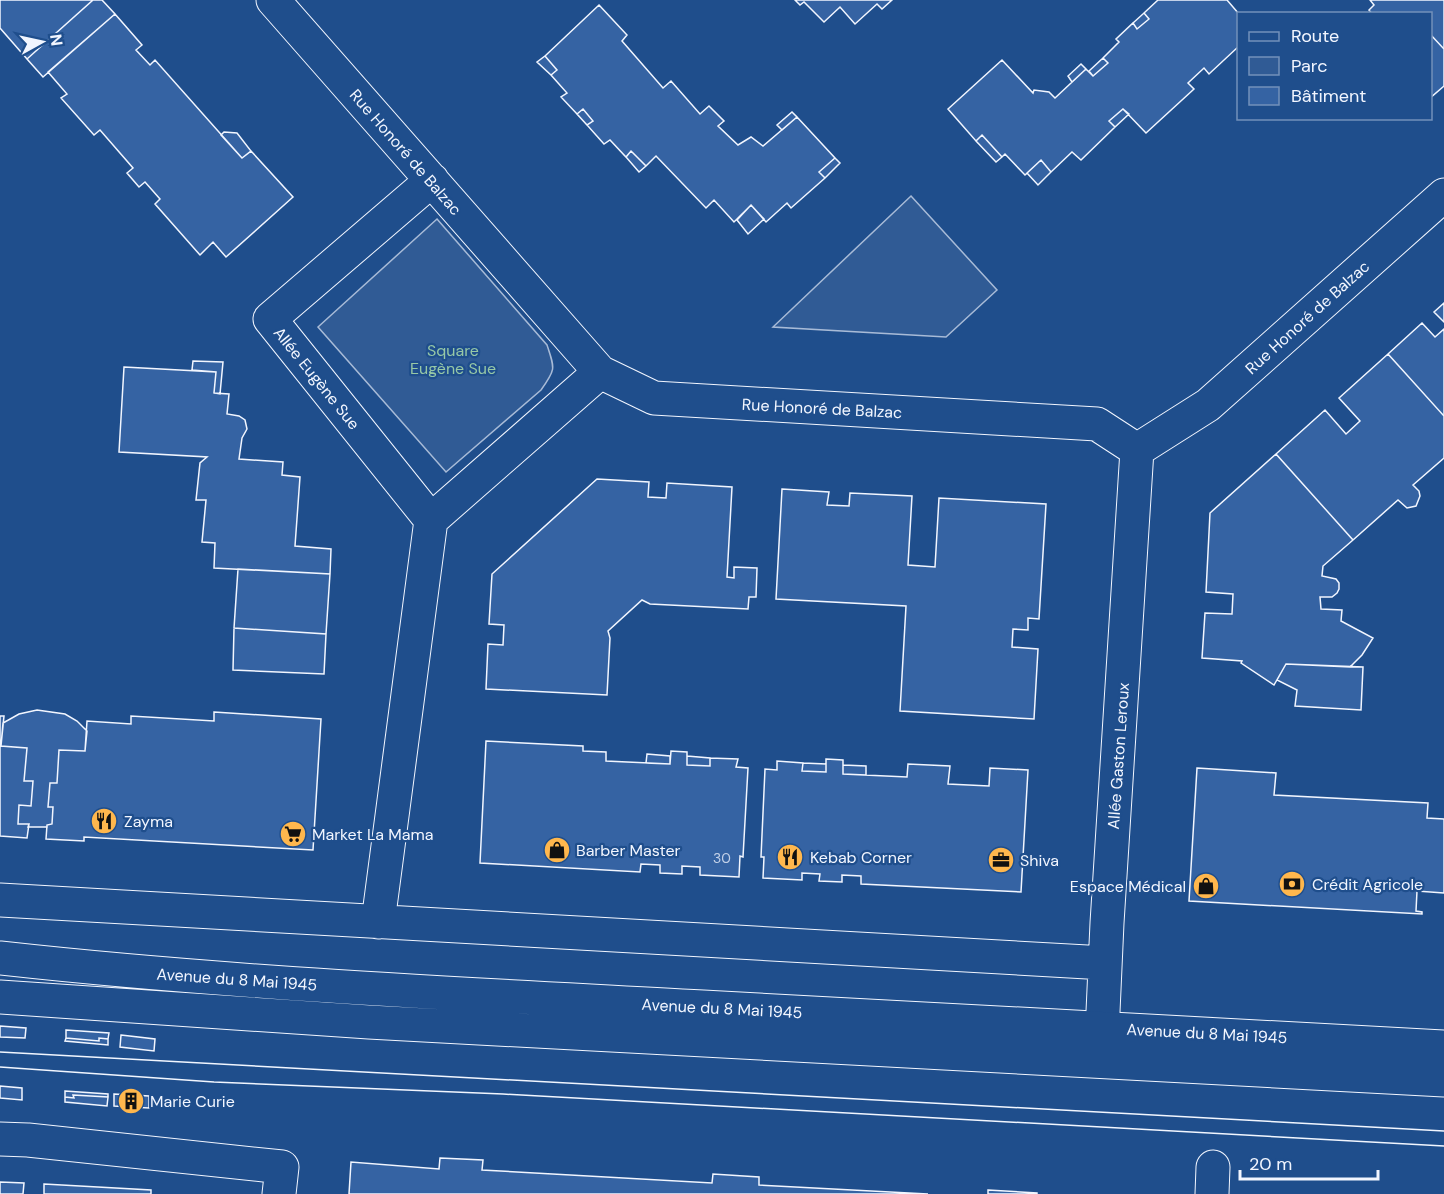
<svg xmlns="http://www.w3.org/2000/svg" width="1444" height="1194" font-family="'DM Sans',sans-serif">
	<rect width="100%" height="100%" fill="#1f4e8c"/>
	<!-- green -->
	<path fill="#305b95" stroke="#a8bbd7" stroke-width="1.5" d="M911 196 997 290 946 337 773 327Z
		M437 219 547 345C555 369 556 369 541 390L446 472 318 327Z"/>
	<!-- building -->
	<path fill="#3563a3" stroke="#f2f6ff" stroke-width="1.5" d="M0 0H93L27 59 0 28Z
		M93 0H102L115 14 43 77 27 59Z
		M795 0H892L882 9 877 4 855 24 840 7 824 22 804 2 800 5Z
		M1158 0H1227L1239 14 1238 47 1209 74 1204 68 1188 83 1194 89 1146 133 1123 109 1109 121 1115 127 1081 160 1072 152 1051 172 1041 160 1025 175 1005 154 1002 157 982 135 976 141 948 109 1002 60 1033 93 1034 90 1049 92 1055 98 1086 69 1093 76 1108 63 1103 58 1119 42 1116 39 1133 23 1137 29 1149 19 1144 13Z
		M1370 0H1444V49L1430 34V14H1372L1369 10 1374 5Z
		M599 5 627 35 622 41 663 88 671 81 700 114 709 106 724 121 718 126 738 145 751 137 763 146 797 117 835 158 819 172 825 178 791 208 787 203 766 222 751 205 734 222 714 200 706 208 656 156 646 166 631 151 626 157 610 140 604 144 587 125 593 121 583 109 577 114 561 97 567 93 551 75 557 70 545 56Z
		M1144 13 1149 19 1137 29 1133 23Z
		M115 14 142 45 136 50 150 65 155 60 242 158 251 151 293 197 226 257 213 242 200 255 155 204 160 199 145 182 139 187 127 173 133 168 100 130 94 135 61 98 67 94 48 72Z
		M1430 34 1444 49V86L1430 98Z
		M545 56 557 70 551 75 537 62Z
		M1103 58 1108 63 1093 76 1089 71Z
		M1081 64 1086 69 1072 82 1068 76Z
		M583 109 593 121 587 125 577 114Z
		M1123 109 1129 114 1115 127 1109 121Z
		M792 112 797 117 782 130 777 125Z
		M224 132 237 133 251 151 242 158 221 135Z
		M982 135 1002 157 996 162 976 141Z
		M631 151 646 166 639 172 626 157Z
		M835 158 840 163 825 178 819 172Z
		M1041 160 1051 172 1038 185 1027 173Z
		M751 205 764 219 748 234 737 220Z
		M1444 303V322L1434 312Z
		M1422 323 1435 337 1444 329V416L1388 354Z
		M1388 354 1444 416V458L1413 485 1419 491 1420 496 1416 506 1407 508 1398 500 1353 540 1276 454 1325 410 1346 434 1360 421 1339 398Z
		M193 361 223 362 220 394 214 393 216 372 192 370Z
		M124 367 216 372 214 393 229 394 227 414 239 416 245 420 247 429 242 438 239 459 283 462 282 475 300 477 295 546 331 549 330 574 214 568 215 543 202 542 206 500H196L200 463 207 457 119 452Z
		M1276 454 1353 540 1323 566 1322 576 1336 579 1339 583V589L1337 593 1332 597H1320L1321 609 1342 610 1341 621 1373 638 1362 655 1350 667 1286 664 1274 685 1241 663 1242 661 1202 658 1205 613 1232 614 1233 594 1206 592 1210 513Z
		M597 479 649 482 648 497 666 498 667 483 732 487 727 577 734 578V567L757 568 756 597H749L748 609 650 604 642 600 608 631 610 638 607 695 486 689 488 644 503 645 504 625 489 624 492 574Z
		M782 489 829 492 827 505 849 506 850 493 912 496 908 565 935 567 939 498 1046 504 1039 619 1028 618V630L1013 629 1012 647 1038 649 1034 719 900 711 906 606 776 599Z
		M238 569 330 574 326 634 234 628Z
		M234 628 326 634 324 674 233 670Z
		M1286 664 1363 667 1361 710 1295 706 1297 690 1277 680Z
		M37 710 65 714 77 721 87 731 85 751 59 750 57 783H50L48 807H53L52 824 47 825V827H28L29 824H18L19 805 31 806 33 781H24L27 748 1 746 3 723 19 714Z
		M214 712 321 719 313 850 84 837V841L46 839 47 825 52 824 53 807H48L50 783H57L59 750 85 751 87 721 131 724V716L214 721Z
		M0 716H4L1 746 27 748 24 781H33L31 806 19 805 18 824H29L27 838 0 836Z
		M486 741 583 746V751L606 752V761L670 764 671 751 687 752V765L710 766V758L738 759 736 767 748 768 743 857 740 856 739 877 700 875V867L682 866V874L660 873V865L641 864 640 872 480 863Z
		M647 754 670 756V764L646 763Z
		M687 756 710 758V766L687 765Z
		M826 759 843 760V774L907 777 908 764 950 766 948 784 989 786 990 768 1028 770 1021 892 861 884V876L842 875V882L819 881 820 874 802 873V880L763 878 764 857H761L765 769 777 770V761L803 763 802 771 826 772Z
		M803 763 826 764V772L802 771Z
		M843 765 866 766V775L843 774Z
		M1197 768 1276 773 1274 795 1428 803 1427 818 1444 819V893L1417 891 1416 911 1422 912V914L1189 901Z
		M0 1026 26 1028 25 1038 0 1037Z
		M66 1030 109 1033 108 1039 99 1038V1041L66 1038Z
		M121 1035 155 1039 154 1051 120 1047Z
		M66 1038 99 1041V1038L108 1039V1045L65 1041Z
		M0 1086 22 1088V1100L0 1098Z
		M65 1091 108 1094V1097L73 1095 74 1098 65 1097Z
		M114 1094 149 1096V1108L114 1106Z
		M73 1095 108 1097 107 1106 65 1102V1097L74 1098Z
		M440 1158 483 1160 482 1170 712 1183 713 1174 759 1177V1185L928 1194H349L351 1162 439 1169Z
		M0 1182 24 1183 23 1194H0Z
		M44 1184 151 1190V1194H44Z
		M988 1190 1037 1193V1194H988Z"/>
	<g fill="none" stroke-linecap="round" stroke-linejoin="round">
		<defs>
			<path id="minor" d="M273 0 600 372 654 398 1097 424 1137 450 1208 405 1444 195
				M431 520 270 319 432 180
				M0 900 1105 963
				M378 922 431 520 600 372
				M1101 1056 1107 923 1137 450
				M0 1139 28 1140 282 1167 279 1194
				M1212 1194 1213 1167"/>
			<path id="major" d="M0 958C234 984 469 994 703 1007 950 1019 1197 1033 1444 1047
				M0 997 369 1022 1444 1080"/>
		</defs>
		<!-- minor casing -->
		<use href="#minor" stroke="#f2f6ff" stroke-width="35"/>
		<!-- major casing -->
		<use href="#major" stroke="#f2f6ff" stroke-width="35"/>
		<!-- minor -->
		<use href="#minor" stroke="#1f4e8c" stroke-width="33"/>
		<!-- major -->
		<use href="#major" stroke="#1f4e8c" stroke-width="33"/>
		<!-- tram -->
		<path stroke="#f2f6ff" stroke-width="1.5" d="M0 1052 1444 1131
			M0 1067 214 1082 503 1094 1444 1146"/>
	</g>
	<!-- icons -->
	<defs>
		<symbol id="restaurant-disc" viewBox="-11 -11 22 22"><circle r="9.5" fill="#ffb74d" stroke="#1f4e8c"/><path d="M-5-6h1v4h1v-4h1v4h1v-4h1v5L-1.5 .5V6h-2V.5L-5-1ZM5-6V6H3V1.5H1.5Q1.5-4 5-6Z" fill="#111"/></symbol>
		<symbol id="supermarket-disc" viewBox="-11 -11 22 22"><circle r="9.5" fill="#ffb74d" stroke="#1f4e8c"/><path d="M-6-5.5h2.5l.6 2H6L4.5 2H-2.5L-4.4-4H-6ZM-1.5 3.2a1.3 1.3 0 1 0 .1 0ZM3 3.2a1.3 1.3 0 1 0 .1 0Z" fill="#111"/></symbol>
		<symbol id="shop-disc" viewBox="-11 -11 22 22"><circle r="9.5" fill="#ffb74d" stroke="#1f4e8c"/><path d="M-5-2.5h2.3a2.7 3.5 0 0 1 5.4 0H5L5.5 6h-11ZM-1.5-2.5h3a1.5 2.3 0 0 0-3 0Z" fill="#111"/></symbol>
		<symbol id="office-disc" viewBox="-11 -11 22 22"><circle r="9.5" fill="#ffb74d" stroke="#1f4e8c"/><path d="M-6-3h4V-5.5h4V-3h4V5H-6ZM-1-4.5V-3h2v-1.5ZM-6 0V1H6V0Z" fill="#111"/></symbol>
		<symbol id="bank-disc" viewBox="-11 -11 22 22"><circle r="9.5" fill="#ffb74d" stroke="#1f4e8c"/><path d="M-6-4H6V4H-6ZM0-2.3a2.3 2.3 0 1 0 0 4.6a2.3 2.3 0 1 0 0-4.6Z" fill="#111"/></symbol>
		<symbol id="building-disc" viewBox="-11 -11 22 22"><circle r="9.5" fill="#ffb74d" stroke="#1f4e8c"/><path d="M-4-6H4V6H1V3H-1V6H-4ZM-2.5-4.3h1.7v1.8h-1.7ZM.8-4.3h1.7v1.8H.8ZM-2.5-1h1.7V.8h-1.7ZM.8-1h1.7V.8H.8Z" fill="#111"/></symbol>
	</defs>
	<g fill-rule="evenodd">
		<use href="#restaurant-disc" x="89" y="806" width="30" height="30"/>
		<use href="#supermarket-disc" x="278" y="819" width="30" height="30"/>
		<use href="#shop-disc" x="542" y="835" width="30" height="30"/>
		<use href="#restaurant-disc" x="775" y="842" width="30" height="30"/>
		<use href="#office-disc" x="986" y="845" width="30" height="30"/>
		<use href="#bank-disc" x="1277" y="869" width="30" height="30"/>
		<use href="#shop-disc" x="1191" y="871" width="30" height="30"/>
		<use href="#building-disc" x="116" y="1086" width="30" height="30"/>
	</g>
	<g text-anchor="middle" stroke-width="4.5" stroke-linejoin="round" paint-order="stroke">
		<!-- number labels -->
		<g font-size="14" fill="#c3d1e8">
			<text x="722" y="863">30</text>
		</g>
		<!-- street labels -->
		<g font-size="16" fill="#f2f6ff" stroke="#1f4e8c">
			<text transform="translate(406 152) rotate(49)" y="6">Rue Honoré de Balzac</text>
			<text transform="translate(1307 317) rotate(-42)" y="6">Rue Honoré de Balzac</text>
			<text transform="translate(317 378) rotate(51)" y="6">Allée Eugène Sue</text>
			<text transform="translate(822 408) rotate(3)" y="6">Rue Honoré de Balzac</text>
			<text transform="translate(1118 756) rotate(-86)" y="6">Allée Gaston Leroux</text>
			<text transform="translate(237 979) rotate(4)" y="6">Avenue du 8 Mai 1945</text>
			<text transform="translate(722 1008) rotate(3)" y="6">Avenue du 8 Mai 1945</text>
			<text transform="translate(1207 1033) rotate(3)" y="6">Avenue du 8 Mai 1945</text>
		</g>
		<!-- park labels -->
		<g font-size="16" fill="#97c8a6" stroke="#1f4e8c">
			<text x="453" y="356">Square<tspan x="453" dy="18">Eugène Sue</tspan></text>
		</g>
		<!-- poi labels -->
		<g font-size="16" fill="#f2f6ff" stroke="#1f4e8c" text-anchor="start">
			<text x="124" y="827">Zayma</text>
			<text x="312" y="840">Market La Mama</text>
			<text x="576" y="856">Barber Master</text>
			<text x="810" y="863">Kebab Corner</text>
			<text x="1020" y="866">Shiva</text>
			<text x="1312" y="890">Crédit Agricole</text>
			<text x="1186" y="892" text-anchor="end">Espace Médical</text>
			<text x="150" y="1107">Marie Curie</text>
		</g>
	</g>
	<!-- legend -->
	<rect x="1237" y="12" width="195" height="108" fill="#1f4e8c" stroke="#7391ba" stroke-width="1.5"/>
	<rect x="1249" y="32" width="30" height="9" fill="#1f4e8c" stroke="#7391ba" stroke-width="1.5"/>
	<text x="1291" y="42" font-size="18" fill="#f2f6ff">Route</text>
	<rect x="1249" y="57" width="30" height="18" fill="#305b95" stroke="#7391ba" stroke-width="1.5"/>
	<text x="1291" y="72" font-size="18" fill="#f2f6ff">Parc</text>
	<rect x="1249" y="87" width="30" height="18" fill="#3563a3" stroke="#7391ba" stroke-width="1.5"/>
	<text x="1291" y="102" font-size="18" fill="#f2f6ff">Bâtiment</text>
	<!-- north arrow -->
	<g transform="translate(42 42) rotate(82)" stroke="#1f4e8c" stroke-width="4.5" paint-order="stroke">
	<path d="M0-4.5L10 22L0 15L-10 22Z" fill="#f2f6ff"/>
	<text y="-9" font-size="16" font-weight="bold" text-anchor="middle" fill="#f2f6ff">N</text>
	</g>
	<!-- scale -->
	<path d="M1240 1170v9h138v-9" fill="none" stroke="#f2f6ff" stroke-width="3"/>
	<text x="1249" y="1170" font-size="18" fill="#f2f6ff" stroke="#1f4e8c" stroke-width="4.5" paint-order="stroke">20 m</text>
</svg>
